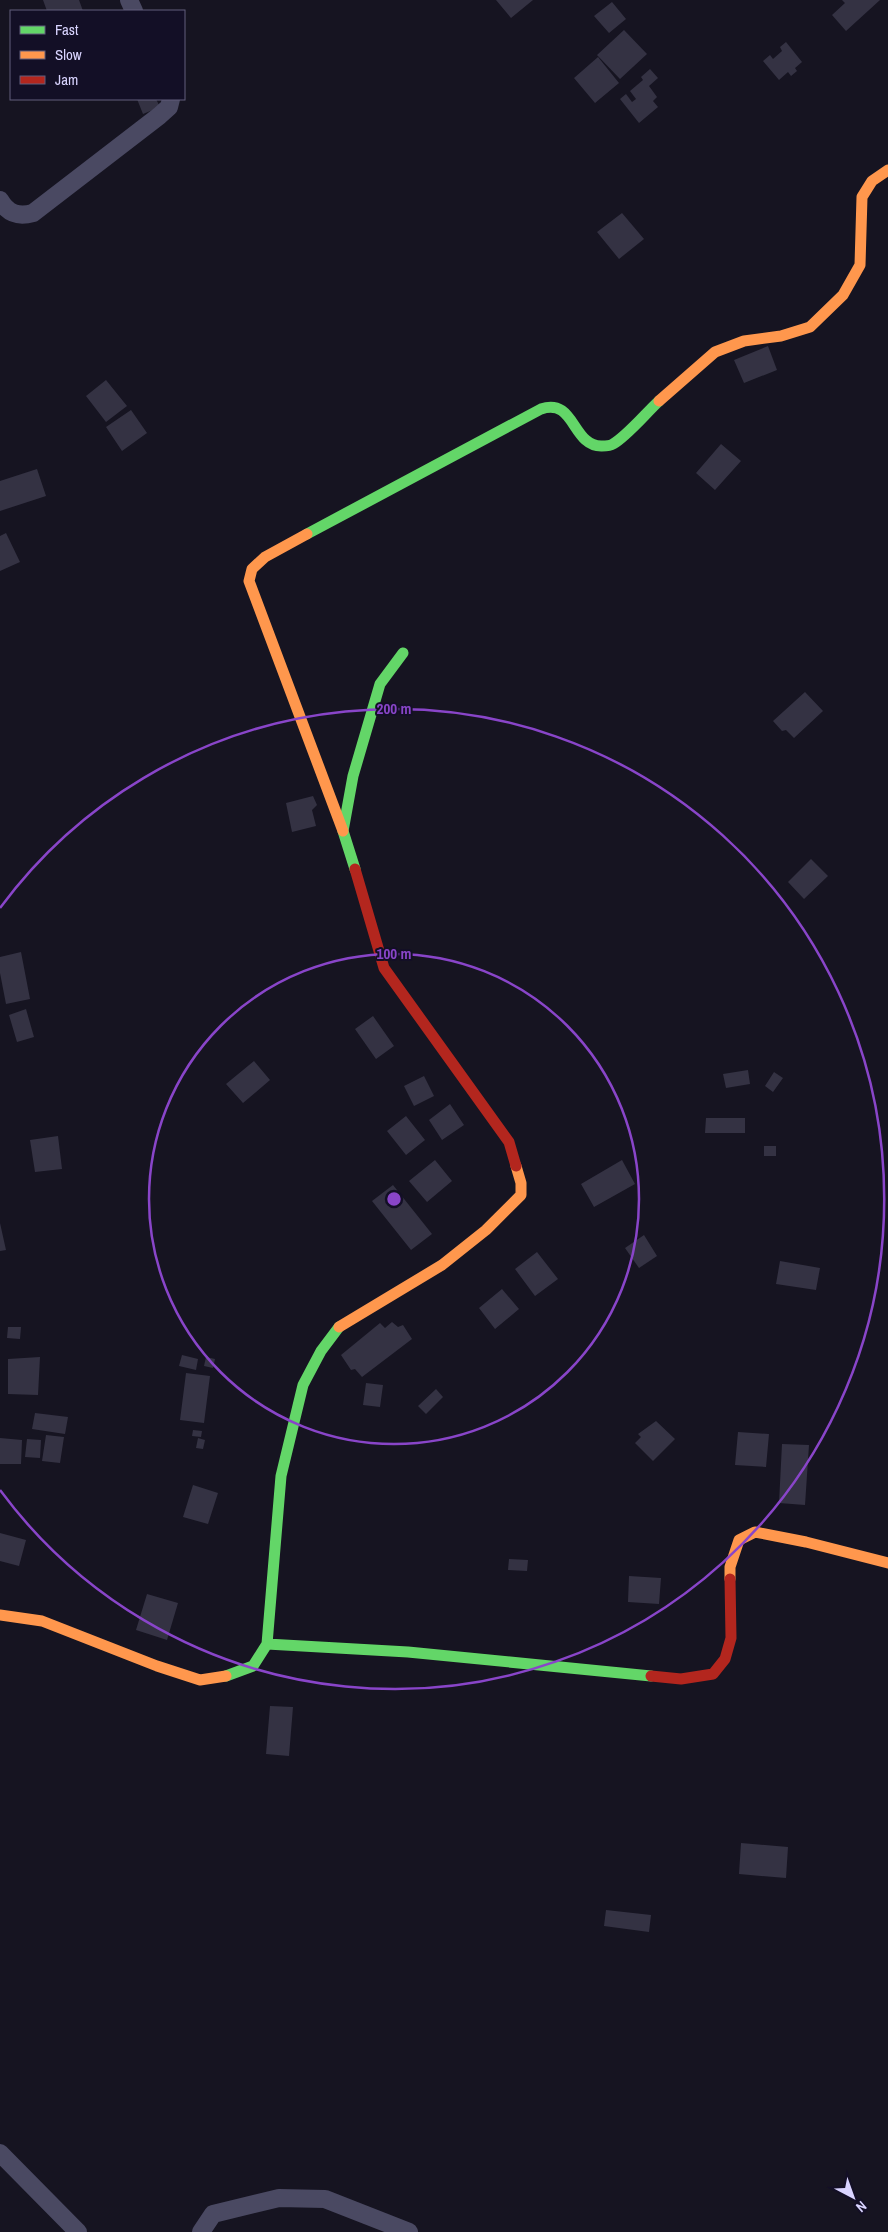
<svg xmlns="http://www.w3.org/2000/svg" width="888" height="2232" font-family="'Archivo Narrow',sans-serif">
	<rect width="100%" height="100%" fill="#161421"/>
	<!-- building -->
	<path fill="#343243" d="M43 0H79L83 11H47Z
		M496 0H533L511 18Z
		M842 0H880L846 31 832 15 845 3Z
		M612 2 626 19 609 33 594 16Z
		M624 30 647 54 620 79 597 55Z
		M786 42 802 62 795 68 797 71 791 76 788 72 779 80 763 61 770 55 773 59 782 51 780 47Z
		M598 57 619 83 595 103 574 78Z
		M650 69 658 78 649 86 657 97 653 101 658 107 639 123 620 99 626 94 632 102 636 99 630 91 643 80 641 77Z
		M137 99H156L160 107 143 114Z
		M622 213 644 239 619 259 597 232Z
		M768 346 777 370 744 383 734 360Z
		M106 380 127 406 106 422 86 396Z
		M131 410 147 433 122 451 106 427Z
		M721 444 741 461 715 490 696 473Z
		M37 469 46 496 0 511V481Z
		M6 533 20 562 0 571V536Z
		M805 692 823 711 794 738 786 730 782 731 773 721Z
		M313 796 317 805 312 810 316 826 292 832 286 803Z
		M811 859 828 876 804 899 788 882Z
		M21 952 30 999 6 1004 0 973V957Z
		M26 1009 34 1037 17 1042 9 1015Z
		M373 1016 394 1046 376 1059 355 1029Z
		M254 1061 270 1080 243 1103 226 1084Z
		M748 1070 750 1084 726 1088 723 1074Z
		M774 1072 783 1078 773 1092 765 1086Z
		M424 1076 434 1096 414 1106 404 1086Z
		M450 1104 464 1125 442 1140 429 1120Z
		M406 1116 425 1140 406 1155 387 1131Z
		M706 1118H745V1133H705Z
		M58 1136 62 1169 35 1172 30 1140Z
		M764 1146H776V1156H764Z
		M435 1160 452 1181 427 1202 409 1181Z
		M622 1160 635 1184 594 1207 581 1184Z
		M393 1185 432 1234 411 1250 372 1201Z
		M0 1223 6 1250 0 1251Z
		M644 1235 657 1256 639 1268 625 1248Z
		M537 1252 558 1279 535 1296 515 1269Z
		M780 1261 820 1268 816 1290 776 1284Z
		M502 1289 519 1309 495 1329 479 1308Z
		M392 1322 398 1327 403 1325 412 1339 362 1377 355 1369 351 1370 341 1355 380 1323 385 1328Z
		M8 1327H21L20 1339 7 1338Z
		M182 1355 198 1359 196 1370 179 1366Z
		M40 1357 38 1395 8 1394V1359Z
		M206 1357 215 1359 213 1368 204 1366Z
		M186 1373 210 1376 204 1423 180 1420Z
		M366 1383 383 1385 380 1407 363 1405Z
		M436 1389 443 1397 426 1414 418 1406Z
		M35 1413 68 1417 65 1434 32 1429Z
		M656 1421 675 1439 653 1461 635 1443 641 1437 638 1434Z
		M193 1430 202 1431 201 1437 192 1436Z
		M738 1432 769 1434 766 1467 735 1465Z
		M46 1435 64 1437 60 1463 42 1461Z
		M0 1438 22 1440 21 1464H0Z
		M198 1438 205 1440 203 1449 196 1448Z
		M27 1439 41 1440 40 1458 25 1457Z
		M782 1444 809 1445 805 1505 779 1503Z
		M193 1485 218 1493 208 1524 183 1517Z
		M0 1533 26 1540 19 1566 0 1561Z
		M509 1559 528 1560 527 1571 508 1570Z
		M629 1576 661 1578 659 1604 628 1602Z
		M147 1594 178 1603 167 1640 136 1630Z
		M270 1706 293 1707 289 1756 266 1754Z
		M741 1843 788 1847 786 1878 739 1874Z
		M606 1910 651 1915 649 1932 604 1926Z"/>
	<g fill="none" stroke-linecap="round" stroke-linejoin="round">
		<!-- street -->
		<path stroke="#4a4962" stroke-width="18" d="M129 0 134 11
			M0 200C8 214 19 217 33 213L159 116 169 107 171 99
			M0 2153 78 2232
			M201 2232 213 2214 279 2198 325 2199 409 2232"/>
		<!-- fast -->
		<path stroke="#63d668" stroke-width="11" d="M307 534 541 409C575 397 572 447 602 446 605 446 610 446 613 444 627 436 646 413 659 401
			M355 869 343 831 353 776 380 684 403 653
			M267 1644 408 1652 651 1676
			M226 1676 253 1666 267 1644 281 1476 303 1385 321 1351 339 1327"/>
		<!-- slow -->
		<path stroke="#ff974d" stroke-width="11" d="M659 401 715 352 744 341 781 336 810 327 843 295 860 265 862 197 872 181 888 170
			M307 534 265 557 252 569 249 581 343 831
			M339 1327 442 1265 486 1230 521 1195V1183L516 1166
			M730 1579V1567L739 1540 755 1532 806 1542 888 1563
			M0 1615 42 1621 157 1666 200 1680 226 1676"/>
		<!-- jam -->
		<path stroke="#b3261e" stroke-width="11" d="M355 869 384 968 509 1142 516 1166
			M651 1676 681 1679 713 1674 725 1659 731 1638 730 1579"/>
	</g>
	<!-- distance rings -->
	<g fill="none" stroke="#8945c9" stroke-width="2.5">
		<circle cx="394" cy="1199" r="245"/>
		<path d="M0 908A490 490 0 1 1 0 1490"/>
	</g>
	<circle cx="394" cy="1199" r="8" fill="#8945c9" stroke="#130f26" stroke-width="2.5"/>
	<g font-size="15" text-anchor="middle" font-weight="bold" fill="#8945c9" stroke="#130f26" stroke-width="4" stroke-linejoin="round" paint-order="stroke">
		<text x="394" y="714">200 m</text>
		<text x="394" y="959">100 m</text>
	</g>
	<!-- legend -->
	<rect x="10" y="10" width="175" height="90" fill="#130f26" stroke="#625e7d"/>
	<rect x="20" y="26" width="25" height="8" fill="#63d668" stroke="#625e7d"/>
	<text x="55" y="35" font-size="15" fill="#d9d4ff">Fast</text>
	<rect x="20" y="51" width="25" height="8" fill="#ff974d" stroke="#625e7d"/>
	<text x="55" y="60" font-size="15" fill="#d9d4ff">Slow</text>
	<rect x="20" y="76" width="25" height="8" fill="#b3261e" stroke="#625e7d"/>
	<text x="55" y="85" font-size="15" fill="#d9d4ff">Jam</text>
	<!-- north arrow -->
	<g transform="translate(853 2197) rotate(139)" stroke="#130f26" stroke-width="4" paint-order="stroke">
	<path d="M0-4L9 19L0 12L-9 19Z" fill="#d9d4ff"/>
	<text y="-8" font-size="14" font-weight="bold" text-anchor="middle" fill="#d9d4ff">N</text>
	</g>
</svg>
